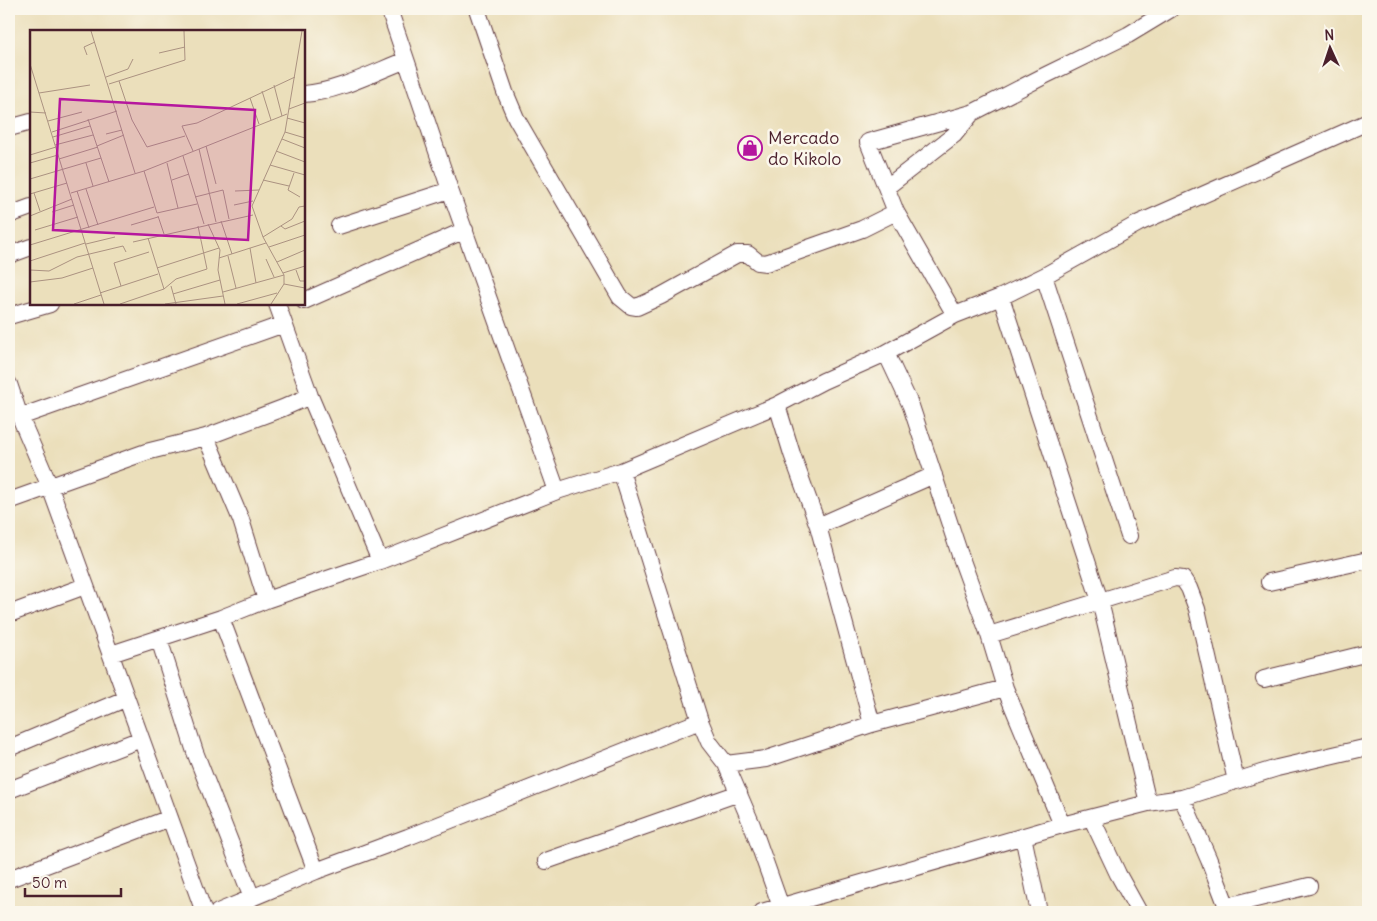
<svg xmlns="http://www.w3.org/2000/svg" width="1377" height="921" font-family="Delius,sans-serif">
	<rect width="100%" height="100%" fill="#fbf7ec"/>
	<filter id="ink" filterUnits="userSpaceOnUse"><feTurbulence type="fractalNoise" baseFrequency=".02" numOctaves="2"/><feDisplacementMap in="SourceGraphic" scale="10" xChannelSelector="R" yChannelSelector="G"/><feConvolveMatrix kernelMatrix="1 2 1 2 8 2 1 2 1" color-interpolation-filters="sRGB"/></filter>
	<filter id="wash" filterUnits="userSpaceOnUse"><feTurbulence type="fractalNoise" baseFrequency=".0096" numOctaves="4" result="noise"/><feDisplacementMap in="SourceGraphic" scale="20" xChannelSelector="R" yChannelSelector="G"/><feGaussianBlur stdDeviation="1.12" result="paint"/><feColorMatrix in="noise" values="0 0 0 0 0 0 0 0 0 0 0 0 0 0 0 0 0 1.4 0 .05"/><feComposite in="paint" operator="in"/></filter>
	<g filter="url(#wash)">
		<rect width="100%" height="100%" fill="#ebdfbb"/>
	</g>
	<g filter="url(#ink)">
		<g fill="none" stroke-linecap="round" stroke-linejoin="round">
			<defs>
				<path id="minor" d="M389 9 450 190 557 491
					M477 9 505 92 516 118 620 297 631 306 637 307 661 296 737 254H748L758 262 766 263 862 229 896 212
					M304 94C337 92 375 72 406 60
					M9 128 31 122
					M887 187 954 135 972 113
					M9 215 31 207
					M339 226 450 190
					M9 255 31 247
					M1044 276 1129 536
					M1001 297 1100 601 1148 803
					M304 301 465 230
					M277 304 310 396 380 561
					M955 315 896 212 868 142 972 113 1046 75 1128 35 1171 9
					M9 316 50 304
					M886 353 911 406 960 555 989 635 1005 688 1062 825
					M9 384 20 417 50 487 204 912
					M777 405 792 454 818 526 872 724
					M20 417 284 324
					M206 437 241 520 266 600
					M621 471 700 721 709 742 726 764 766 759 872 724 1005 688
					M9 501 146 452 206 437 283 408 310 396
					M818 526 934 475
					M1269 582 1368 560
					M9 614 85 586
					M221 618 316 871
					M989 635 1175 578 1183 579 1189 588 1197 609 1236 781
					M159 639 195 752 252 898
					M111 654 221 618 266 600 380 561 557 491 621 471 777 405 823 381 886 353 955 315 1001 297 1044 276 1139 223 1368 122
					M1264 679 1368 653
					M9 748 125 699
					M726 764 752 825 781 907
					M9 790 141 739
					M1182 798 1209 860 1229 912
					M1092 819 1118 874 1139 912
					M1023 836 1039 912
					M546 861 739 793
					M9 879 170 818
					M1227 906 1309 886
					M218 912 316 871 408 837 700 721
					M762 912 1062 825 1148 803 1182 798 1277 768 1368 747"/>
			</defs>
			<!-- minor casing -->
			<use href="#minor" stroke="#623c41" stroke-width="18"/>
			<!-- minor -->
			<use href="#minor" stroke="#fff" stroke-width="16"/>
		</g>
	</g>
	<!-- icons -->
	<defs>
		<symbol id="shop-ring" viewBox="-11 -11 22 22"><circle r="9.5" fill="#fbf7ec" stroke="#b5179e" stroke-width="1.5"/><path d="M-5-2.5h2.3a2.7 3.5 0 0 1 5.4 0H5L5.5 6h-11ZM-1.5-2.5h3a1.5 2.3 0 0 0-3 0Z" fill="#b5179e"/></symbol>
	</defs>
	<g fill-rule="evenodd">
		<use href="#shop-ring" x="736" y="134" width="28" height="28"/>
	</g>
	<g text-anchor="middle" stroke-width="5" stroke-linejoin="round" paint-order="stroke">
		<!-- poi labels -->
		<g font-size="18" fill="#4a1f2b" stroke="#fbf7ec" text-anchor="start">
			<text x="768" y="144">Mercado<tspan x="768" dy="21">do Kikolo</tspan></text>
		</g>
	</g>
	<!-- overview -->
	<g transform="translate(30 30)">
		<rect width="275" height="275" fill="#ebdfbb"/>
		<path fill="none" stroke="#ab9281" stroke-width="1" d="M61 1 105 143M129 23 155 17M57 25 54 17 65 12M0 34 74 274M76 47 98 39 103 29M89 51 102 90 117 117 155 106M79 54 155 30 154 1M244 55 252 86M232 61 241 90M9 63 60 55M220 68 229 94M259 79 275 73M0 82 16 83M257 88 275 93M58 89 79 152M18 91 52 82M22 102 87 81M255 102 275 108M76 104 92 100M23 107 60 96M252 109 275 118M25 115 63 105M67 116 94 105M176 116 186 154M169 119 186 192M163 121 152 96 167 93 265 47M246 121 275 132M0 125 26 117M153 126 174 194M29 129 68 117M0 133 28 125M56 133 63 156M137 133 148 178M240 135 275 145M114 141 127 183 167 174M264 143 258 160 270 167M0 149 71 128M142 150 159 144M233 150 259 156M56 159 68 195M47 161 59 198M205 161 229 160M4 163 10 181M41 163 114 141 257 84M0 164 37 153M165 167 193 160 199 189M204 175 223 171M22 182 44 175M0 186 42 169M128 186 134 204M191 191 202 224M178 194 190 220 188 240 195 274M101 195 128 187M251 196 255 199 275 191M5 200 48 187M233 207 262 189 269 177 275 176M118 208 134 259M103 212 223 185M56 214 85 207M0 215 124 177M239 217 275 205M220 218 226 253M198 226 206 258M189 228 236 213M236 229 244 247M0 231 55 213M247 232 275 220M127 238 189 218M0 240 19 241 47 227 93 216 96 222M266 240 270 251H275M253 243 275 236M0 252 32 248 63 238M254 254 275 258M91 256 84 233 119 222M141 256 146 274M193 262 254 245M70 263 128 244M143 264 190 250M44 274 71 265M90 274 134 259 146 249 177 239 168 196M135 274 193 266M207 274 247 263M241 274 254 254V245L233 207 222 176 255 102 272 1"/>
		<path fill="#b5179e" fill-opacity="0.15" stroke="#b5179e" stroke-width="2.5" d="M30 69 225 80 218 210 23 200Z"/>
		<rect width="275" height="275" fill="none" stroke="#4a1f2b" stroke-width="2.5"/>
	</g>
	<!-- margin -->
	<rect width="1377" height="921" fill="none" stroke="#fbf7ec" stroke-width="30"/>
	<!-- north arrow -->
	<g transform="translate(1330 48) rotate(357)" stroke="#fbf7ec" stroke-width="4" paint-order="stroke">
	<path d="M0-4L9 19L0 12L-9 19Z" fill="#4a1f2b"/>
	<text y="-8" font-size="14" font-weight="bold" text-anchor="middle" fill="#4a1f2b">N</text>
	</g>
	<!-- scale -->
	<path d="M25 888v8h96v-8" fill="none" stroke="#4a1f2b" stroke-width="2.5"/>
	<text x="32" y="888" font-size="15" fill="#4a1f2b" stroke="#fbf7ec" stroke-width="4" paint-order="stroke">50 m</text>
</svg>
